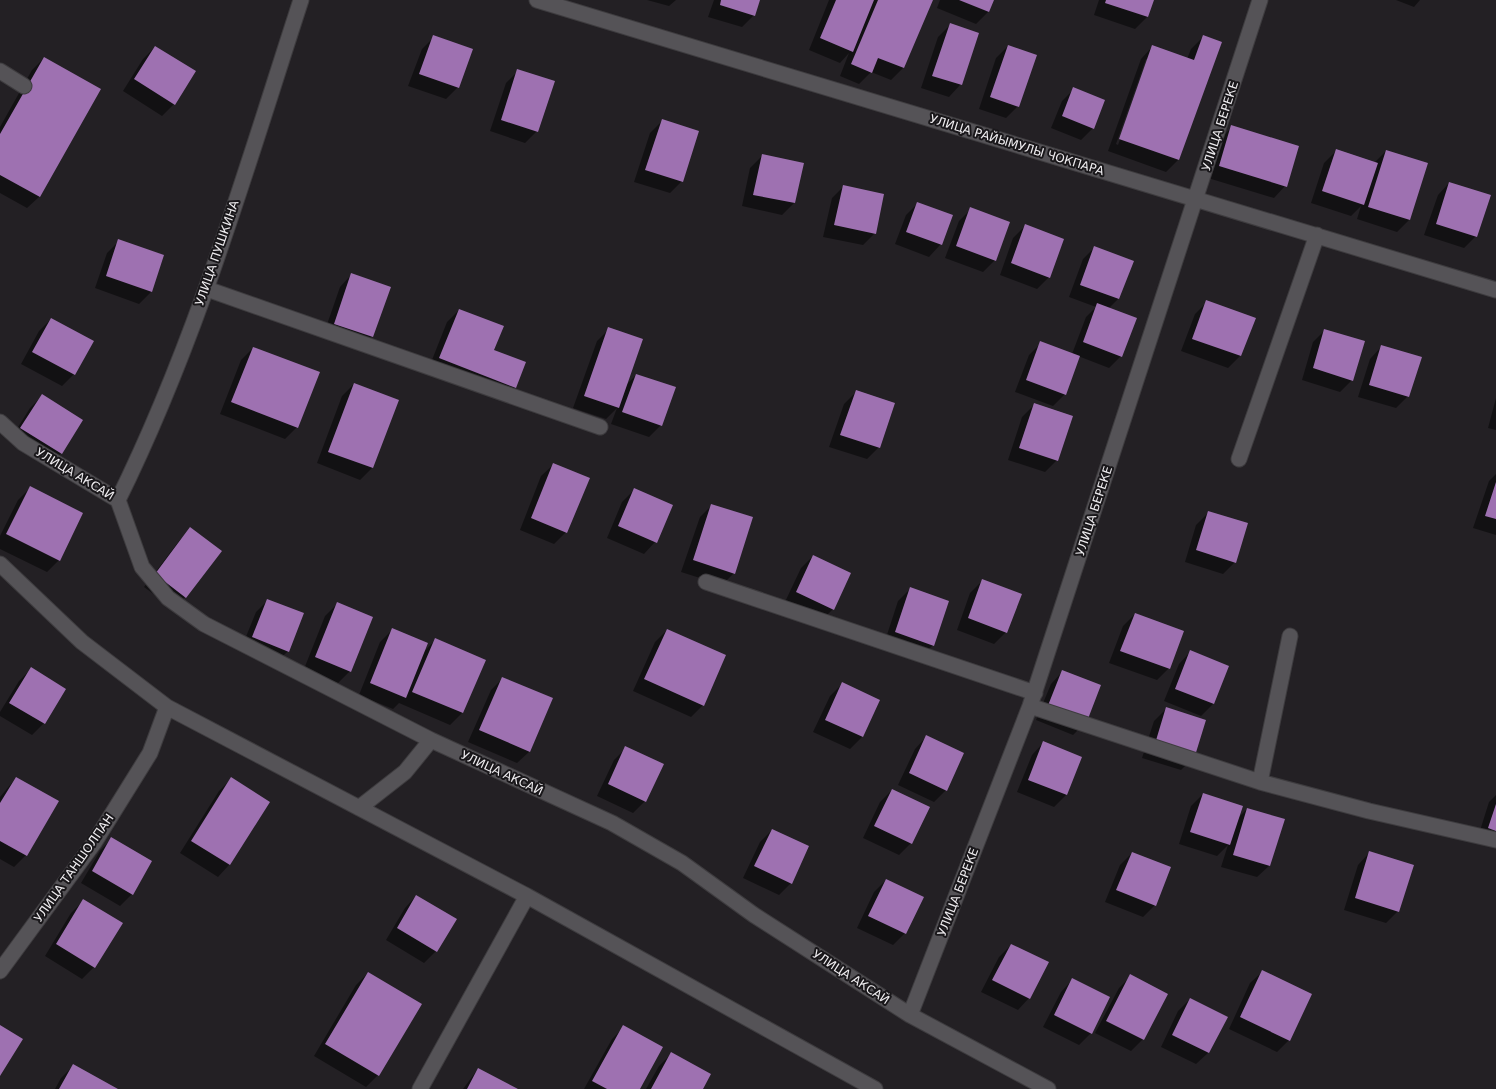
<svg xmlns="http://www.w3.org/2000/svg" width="1496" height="1089" font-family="'DejaVu Sans',sans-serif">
	<rect width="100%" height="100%" fill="#232024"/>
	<!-- shadow -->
	<path fill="#0007" fill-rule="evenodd" d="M647 0H676L669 6Z
		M714 0H758L754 15 742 27 708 17Z
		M829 0H931L903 68 891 80 871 72 859 84 840 76 849 53 840 63 809 50Z
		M940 0H993L988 12 976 24 937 8Z
		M1099 0H1153L1147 17 1135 29 1094 15Z
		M1396 0H1420L1414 7Z
		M950 25 977 34 960 85 949 97 921 88 938 37Z
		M434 37 458 87 446 99 408 86 422 49Z
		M1203 37 1178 160 1166 172 1108 151 1141 59 1152 47 1187 59 1191 49ZM1146 59H1149L1118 145 1116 144Z
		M1008 46 1018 106 1006 118 979 109 996 58Z
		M155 47 174 104 162 116 123 91 143 59Z
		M44 58 99 90 39 197 27 208 0 193V127L32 70Z
		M518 71 537 131 525 143 490 131 506 83Z
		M1074 89 1093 128 1081 140 1051 128 1062 101Z
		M662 121 682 181 670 193 634 182 650 133Z
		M1232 127 1285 186 1274 198 1208 178 1220 139Z
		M1336 151 1374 163 1386 151 1426 164 1409 220 1397 232 1357 219 1361 206 1351 216 1311 203 1324 163Z
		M762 156 802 164 794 203 782 215 742 206 750 168Z
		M1449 183 1476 236 1464 248 1424 235 1438 195Z
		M844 186 874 234 863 245 823 237 832 198Z
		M918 203 951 216 940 245 929 257 895 244 906 215Z
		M971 209 995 260 983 272 945 258 959 221Z
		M1025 226 1049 277 1037 289 1000 275 1013 238Z
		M119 241 163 255 151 292 139 304 95 288 107 253Z
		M1095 247 1118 299 1108 309 1121 356 1109 368 1078 356 1065 394 1053 406 1015 392 1029 355 1041 343 1072 354 1086 317 1096 307 1069 297 1083 259Z
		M351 275 372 336 360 348 323 336 340 287Z
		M1207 302 1254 319 1240 356 1228 368 1181 351 1195 314Z
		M459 310 493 351 515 387 503 399 428 370 447 322Z
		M51 319 74 374 62 386 21 364 39 331Z
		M609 329 625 386 636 375 661 425 649 437 611 424 617 408 606 419 573 408 597 341Z
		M1325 330 1352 380 1340 392 1302 380 1313 342Z
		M1381 347 1408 396 1396 408 1358 397 1370 359Z
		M253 348 297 427 285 439 220 414 241 360Z
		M354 384 372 468 360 480 317 463 342 396Z
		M856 392 879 447 867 459 829 447 844 404Z
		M42 396 61 453 49 465 10 440 30 408Z
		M1496 398V430L1488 428Z
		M1034 405 1057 460 1045 472 1008 460 1022 417Z
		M553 465 566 532 554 544 520 530 541 476Z
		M1496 474V535L1473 528 1489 481Z
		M30 488 59 560 47 572 0 549V536L18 500Z
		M634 490 655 542 644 554 607 538 622 502Z
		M712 505 734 573 722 585 681 572 700 517Z
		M1208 513 1235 562 1223 574 1185 562 1196 525Z
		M191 529 185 597 174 609 144 587 179 541Z
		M813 556 850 573 833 609 821 621 784 604 801 568Z
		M982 581 1006 632 994 644 957 630 970 593Z
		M910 589 933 645 921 657 884 644 898 601Z
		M268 600 288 651 276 663 241 649 256 612Z
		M337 604 350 671 338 683 304 669 325 616Z
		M1135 614 1169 668 1157 680 1109 663 1123 626Z
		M392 630 424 652 436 639 484 660 462 713 450 725 399 703 393 709 359 695 380 642Z
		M667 630 703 705 691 717 633 691 655 642Z
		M1190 652 1228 667 1213 704 1201 716 1164 701 1179 664Z
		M31 669 44 723 32 735 0 716V712L19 681Z
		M1062 672 1085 723 1073 735 1036 720 1051 684Z
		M503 678 551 699 529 752 517 763 468 742 491 690Z
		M842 684 879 701 862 737 850 749 813 732 830 696Z
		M1166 709 1193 758 1181 770 1142 758 1154 721Z
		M926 737 946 790 934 802 898 785 915 749Z
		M1043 743 1066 795 1054 807 1017 792 1032 755Z
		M626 748 645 801 633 813 597 796 614 760Z
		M16 778 26 855 14 867 0 859V797Z
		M231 779 268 802 229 865 218 877 180 853 219 791Z
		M892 790 911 843 899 855 863 838 880 802Z
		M1203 794 1237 819 1247 809 1269 866 1257 877 1221 867 1228 845 1217 856 1179 844 1191 806Z
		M1496 795V846L1477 840 1489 802Z
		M772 830 791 883 779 895 743 878 760 842Z
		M111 839 132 894 120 906 81 883 100 851Z
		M1132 853 1155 905 1143 917 1105 902 1120 865Z
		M1369 853 1398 911 1386 923 1344 910 1358 865Z
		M886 880 905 933 893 945 857 928 874 892Z
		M416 896 436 951 424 963 386 940 405 908Z
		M83 901 94 967 82 979 45 956 71 913Z
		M1011 945 1029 998 1018 1010 981 992 999 957Z
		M1262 972 1289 1040 1277 1052 1229 1029 1250 983Z
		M368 973 378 1075 366 1087 314 1056 356 985Z
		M1131 976 1143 1039 1131 1051 1095 1033 1119 988Z
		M1072 980 1091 1033 1079 1045 1043 1027 1061 992Z
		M1190 999 1208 1053 1196 1064 1161 1047 1178 1011Z
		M624 1027 639 1089H584L612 1039Z
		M671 1054 702 1089H646L659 1066Z
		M73 1066 116 1089H55L61 1078Z
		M478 1069 516 1089H463Z"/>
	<!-- building -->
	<path fill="#9e71b1" d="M721 0H760L755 16 720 5Z
		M836 0H874L853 52 820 38Z
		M878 0H933L904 68 878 58 872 73 851 64Z
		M959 0H994L989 12Z
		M1106 0H1154L1148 17 1105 3Z
		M950 23 979 33 962 85 932 76Z
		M433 35 473 49 459 88 419 74Z
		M1203 35 1222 42 1179 160 1119 139 1152 45 1194 60Z
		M1008 45 1037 55 1019 107 990 97Z
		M155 46 196 71 175 105 134 79Z
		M44 57 101 89 40 197 0 175V134Z
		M517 69 555 81 538 132 501 120Z
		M1073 87 1105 100 1094 129 1062 116Z
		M662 119 699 131 683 182 645 170Z
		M1231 125 1299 146 1287 187 1219 166Z
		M1336 149 1378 163 1364 205 1322 191Z
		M1386 150 1428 163 1410 220 1368 207Z
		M762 154 804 163 795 203 753 195Z
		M1449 182 1491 195 1477 237 1436 224Z
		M843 185 884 194 876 234 834 225Z
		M917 202 953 215 942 245 906 232Z
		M970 207 1010 222 996 261 956 246Z
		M1025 224 1064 239 1050 278 1011 263Z
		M118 239 164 255 152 292 106 276Z
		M1094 246 1134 261 1119 299 1080 285Z
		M351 273 391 287 373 337 334 324Z
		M1206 300 1256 318 1241 356 1192 339Z
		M1097 303 1137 318 1122 357 1083 342Z
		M459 309 504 326 494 350 526 362 516 388 439 358Z
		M51 318 94 341 75 375 32 352Z
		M608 327 643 339 619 408 584 396Z
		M1324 329 1365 341 1353 381 1313 368Z
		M1040 341 1080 356 1066 395 1026 380Z
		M1381 345 1422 357 1409 397 1369 385Z
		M253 347 320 372 298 428 231 402Z
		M636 374 676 387 662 426 622 412Z
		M354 383 399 400 373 468 328 452Z
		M856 390 895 403 880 448 840 435Z
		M42 394 83 420 62 454 20 428Z
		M1034 403 1073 416 1058 461 1019 448Z
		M553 463 590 478 567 533 531 518Z
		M1496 482V519L1485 516Z
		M30 486 83 513 60 561 6 534Z
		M634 488 673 505 657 543 618 526Z
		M711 504 753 517 735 574 693 560Z
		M1208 511 1248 523 1236 563 1196 550Z
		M190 527 222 551 186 598 155 574Z
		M813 555 851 573 834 610 796 592Z
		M982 579 1022 594 1007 633 968 618Z
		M910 587 949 601 934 646 895 632Z
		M267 599 304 613 289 652 252 637Z
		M337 602 373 617 351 672 315 657Z
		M1135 613 1184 631 1170 669 1120 651Z
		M392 628 428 643 406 698 370 683Z
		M667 629 726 655 704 706 644 679Z
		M435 638 486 660 463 713 412 692Z
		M1190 650 1229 666 1214 704 1175 689Z
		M31 667 66 689 45 724 9 703Z
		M1062 670 1101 685 1086 724 1047 708Z
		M502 677 553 698 530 752 479 730Z
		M842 682 880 700 863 737 825 720Z
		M1166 707 1206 720 1194 759 1154 747Z
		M926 735 964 753 947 791 909 773Z
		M1043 741 1082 757 1067 795 1028 780Z
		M625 746 664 764 646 802 608 784Z
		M16 777 59 801 27 856 0 841V803Z
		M231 777 270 802 230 865 191 841Z
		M892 789 930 807 912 844 874 826Z
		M1203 793 1243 806 1230 845 1190 832Z
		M1496 804V831L1488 828Z
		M1247 808 1285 819 1270 866 1233 855Z
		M772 829 809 846 792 884 754 866Z
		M111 837 152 861 133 895 92 871Z
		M1369 851 1414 865 1399 912 1355 898Z
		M1132 852 1171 867 1156 906 1116 890Z
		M886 879 924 897 906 934 868 916Z
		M416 895 457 919 437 952 397 928Z
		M83 899 123 923 95 968 56 944Z
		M1011 944 1049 962 1030 999 992 980Z
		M1262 970 1312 994 1290 1041 1240 1017Z
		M368 972 422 1004 379 1076 325 1044Z
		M1130 974 1168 994 1144 1040 1106 1021Z
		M1072 978 1110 997 1092 1034 1054 1015Z
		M1190 998 1228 1017 1209 1053 1172 1035Z
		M0 1025 23 1039 0 1076Z
		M623 1025 663 1047 640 1089H607L592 1081Z
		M671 1052 711 1074 703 1089H651Z
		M73 1064 118 1089H59Z
		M478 1068 518 1089H467Z"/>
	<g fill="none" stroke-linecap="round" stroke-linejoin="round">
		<defs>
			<path id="street" d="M537 0 1496 290
				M0 71 24 86
				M207 289 600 427
				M0 422 23 443 118 500 142 567 168 598 204 624 431 740 612 823 682 863 754 915 910 1015 1048 1089
				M1239 459 1317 235
				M118 500C197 340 246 169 301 0
				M0 564 82 642 167 707 527 896 875 1089
				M706 582 1035 693
				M1030 706 1260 782 1369 811 1496 840
				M1260 782 1290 636
				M359 808 405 772 431 740
				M0 971 94 843 150 753 167 707
				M910 1015 1030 706 1260 0
				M420 1089 527 896"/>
		</defs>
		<!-- street casing -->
		<use href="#street" stroke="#3e3c3f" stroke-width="17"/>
		<!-- street -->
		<use href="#street" stroke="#555357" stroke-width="15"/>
	</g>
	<g text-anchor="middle" stroke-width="4" stroke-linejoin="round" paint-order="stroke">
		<!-- street labels -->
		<g font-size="12" fill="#eeecef" stroke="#19171a">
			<text transform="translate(1220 126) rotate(-72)" y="4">УЛИЦА БЕРЕКЕ</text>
			<text transform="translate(1017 145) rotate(17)" y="4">УЛИЦА РАЙЫМУЛЫ ЧОКПАРА</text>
			<text transform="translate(217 253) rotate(-71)" y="4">УЛИЦА ПУШКИНА</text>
			<text transform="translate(75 474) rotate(31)" y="4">УЛИЦА АКСАЙ</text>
			<text transform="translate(1094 511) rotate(-72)" y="4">УЛИЦА БЕРЕКЕ</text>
			<text transform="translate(502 773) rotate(25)" y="4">УЛИЦА АКСАЙ</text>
			<text transform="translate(74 868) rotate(-55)" y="4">УЛИЦА ТАНШОЛПАН</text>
			<text transform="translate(958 892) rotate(-69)" y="4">УЛИЦА БЕРЕКЕ</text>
			<text transform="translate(851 977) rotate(33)" y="4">УЛИЦА АКСАЙ</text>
		</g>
	</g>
</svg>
